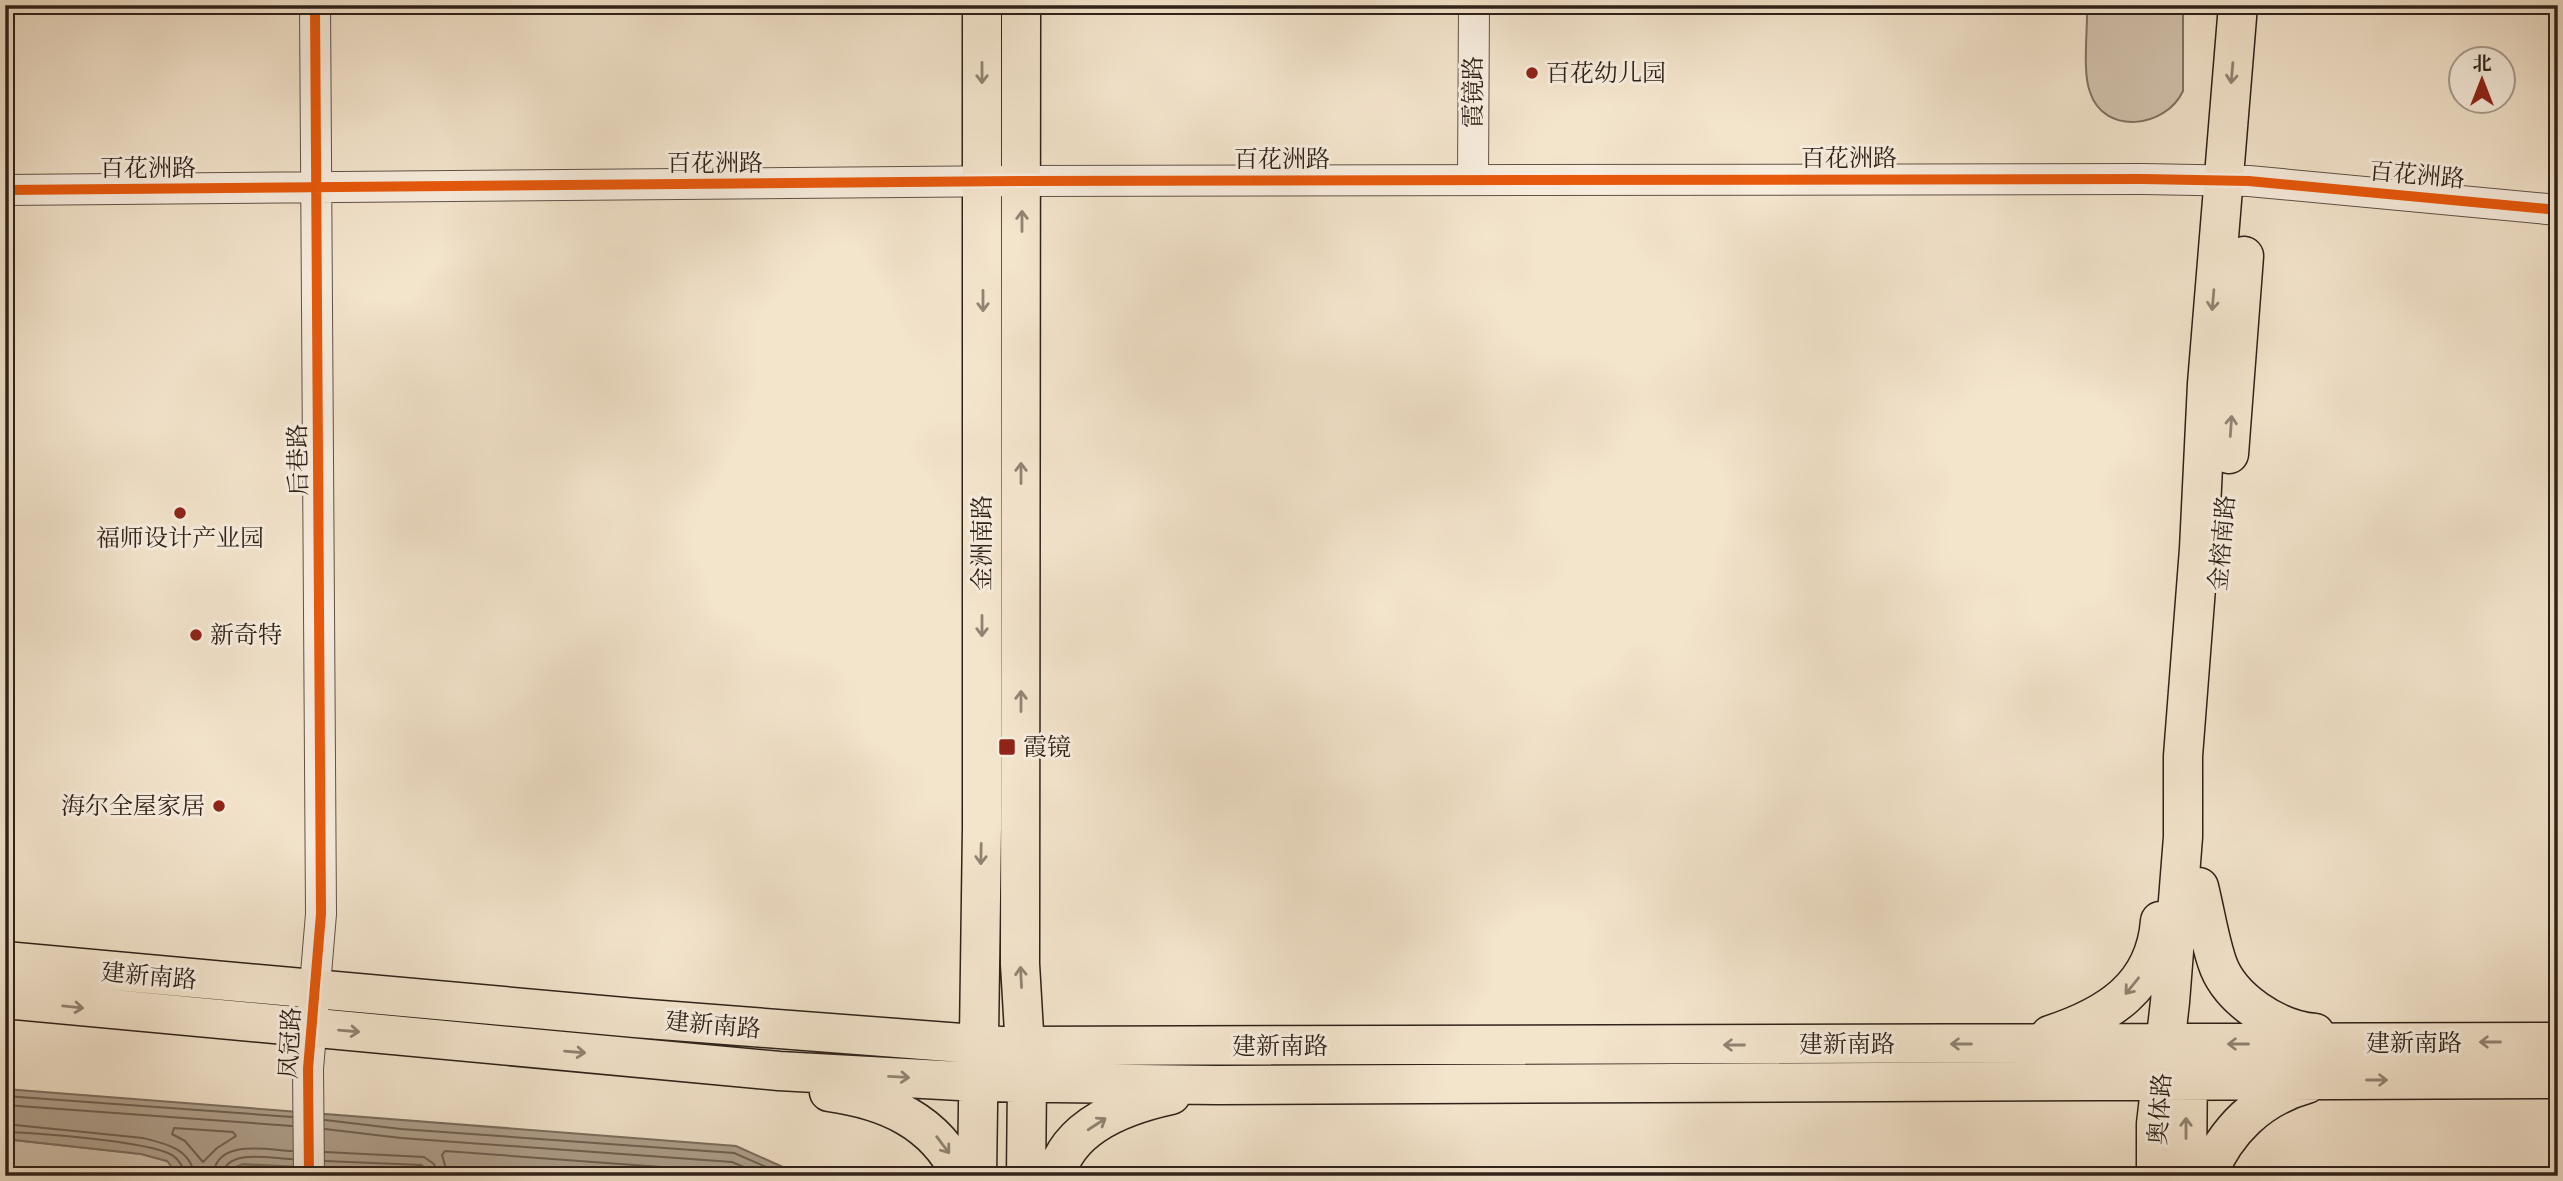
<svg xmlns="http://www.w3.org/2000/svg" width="2563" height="1181" font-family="Cardo,'Noto Serif SC',serif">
	<rect width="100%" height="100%" fill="#f3e4cc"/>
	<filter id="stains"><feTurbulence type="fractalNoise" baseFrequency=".00286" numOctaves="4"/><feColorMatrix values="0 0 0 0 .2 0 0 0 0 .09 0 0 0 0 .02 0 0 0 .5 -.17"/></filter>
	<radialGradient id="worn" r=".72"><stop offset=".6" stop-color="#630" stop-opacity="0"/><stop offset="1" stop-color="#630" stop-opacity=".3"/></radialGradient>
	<!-- green -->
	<path fill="#d2c3ae" stroke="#807264" stroke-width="2" d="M2087 5H2183V91C2166 128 2104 136 2090 92 2082 71 2088 29 2087 5Z
		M5 1139 141 1154 167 1161 274 1166V1176H5Z"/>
	<!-- water -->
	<path fill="#b0a28f" stroke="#7c6f60" stroke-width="2" d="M5 1089 736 1146 803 1176H459L243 1164 233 1168 227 1176H179L167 1161 141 1154 5 1139Z"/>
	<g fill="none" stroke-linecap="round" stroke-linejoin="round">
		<!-- shore -->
		<path stroke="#706254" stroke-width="2" d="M5 1096 292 1117
			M5 1105 292 1126
			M325 1120 401 1129 734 1153 787 1176
			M5 1124 143 1138C164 1143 192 1149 194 1176
			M174 1128 233 1132 236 1136 217 1148 203 1162 185 1141 172 1134Z
			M325 1129 401 1138 732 1162 765 1176
			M5 1132C38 1133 144 1141 170 1154 178 1158 184 1167 185 1176
			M325 1152 424 1157 434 1164 438 1176
			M325 1161 421 1165 427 1169 429 1176
			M213 1176C216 1138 267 1150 292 1151
			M222 1176C226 1147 273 1159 292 1159
			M448 1176 442 1155 445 1151 729 1172 738 1176"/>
		<defs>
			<path id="minor" d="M1473 179 1474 5
				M5 190 1022 181 2143 179 2249 181 2558 210
				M309 1176 308 1069 321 914 315 5"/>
			<path id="major" d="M1021 5 1020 964 1027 1083 1026 1176
				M2229 454 2244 256
				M2199 887C2205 911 2209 938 2217 962 2229 999 2277 1030 2315 1033
				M5 961 635 1018 1001 1046 2558 1042
				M5 999 779 1071 978 1082 1217 1085 2558 1079
				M2050 1035C2108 1016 2155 987 2160 921
				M829 1092C886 1100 936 1121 961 1176
				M977 1176 982 828V5
				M1056 1176C1068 1125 1125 1105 1171 1095
				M2156 1176V1124L2170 1002 2183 837V756L2199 549 2207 384 2238 5
				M2187 1176 2188 1055
				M2207 1176C2225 1131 2259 1097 2307 1084"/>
		</defs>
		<!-- minor casing -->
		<use href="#minor" stroke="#605246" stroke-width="32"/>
		<!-- major casing -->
		<use href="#major" stroke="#2f221a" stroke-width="41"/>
		<!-- minor -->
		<use href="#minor" stroke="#f7edde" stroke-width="30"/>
		<!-- major -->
		<use href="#major" stroke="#f3e4cc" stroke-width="38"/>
		<defs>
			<path id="cycleway" d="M5 190 1022 181 2143 179 2249 181 2558 210
				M309 1176 308 1069 321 914 315 5"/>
		</defs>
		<!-- cycleway casing -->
		<use href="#cycleway" stroke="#f7edde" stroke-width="15"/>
		<!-- cycleway -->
		<use href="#cycleway" stroke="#e8590c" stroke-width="10"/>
	</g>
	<!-- one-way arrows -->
	<defs><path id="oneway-shaft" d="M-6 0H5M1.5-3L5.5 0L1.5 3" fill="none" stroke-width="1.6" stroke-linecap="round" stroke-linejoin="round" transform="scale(1.75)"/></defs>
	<g stroke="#918373">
		<use href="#oneway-shaft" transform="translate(982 73) rotate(90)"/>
		<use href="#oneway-shaft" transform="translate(2232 73) rotate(95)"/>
		<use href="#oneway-shaft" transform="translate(1022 221) rotate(-90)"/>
		<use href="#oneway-shaft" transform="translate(2213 300) rotate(95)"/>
		<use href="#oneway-shaft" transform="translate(983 301) rotate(90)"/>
		<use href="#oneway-shaft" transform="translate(2231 426) rotate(-86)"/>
		<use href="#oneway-shaft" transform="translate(1021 473) rotate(-90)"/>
		<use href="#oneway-shaft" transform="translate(982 626) rotate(90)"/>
		<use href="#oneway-shaft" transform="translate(1021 701) rotate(-90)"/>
		<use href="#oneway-shaft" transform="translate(981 854) rotate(91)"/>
		<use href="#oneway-shaft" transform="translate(1021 977) rotate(-93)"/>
		<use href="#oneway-shaft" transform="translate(2132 986) rotate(129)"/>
		<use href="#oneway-shaft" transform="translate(73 1007) rotate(6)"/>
		<use href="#oneway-shaft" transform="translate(349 1031) rotate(5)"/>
		<use href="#oneway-shaft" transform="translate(2490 1042) rotate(180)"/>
		<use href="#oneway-shaft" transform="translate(1961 1044) rotate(180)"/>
		<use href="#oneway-shaft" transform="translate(2238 1044) rotate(180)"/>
		<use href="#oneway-shaft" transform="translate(1734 1045) rotate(180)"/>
		<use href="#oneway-shaft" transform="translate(575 1052) rotate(5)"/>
		<use href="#oneway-shaft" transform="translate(899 1077) rotate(3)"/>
		<use href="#oneway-shaft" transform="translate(2377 1080)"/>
		<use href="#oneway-shaft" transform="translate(1097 1124) rotate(-33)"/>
		<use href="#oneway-shaft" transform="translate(2186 1128) rotate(-90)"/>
		<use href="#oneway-shaft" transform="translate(943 1145) rotate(53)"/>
	</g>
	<!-- markers -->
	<g fill="#8f2418" stroke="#f7edde" stroke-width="2.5">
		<circle cx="1532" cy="73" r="7"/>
		<circle cx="180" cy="513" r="7"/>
		<circle cx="196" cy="635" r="7"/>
		<rect x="998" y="738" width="18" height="18" rx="3.5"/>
		<circle cx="219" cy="806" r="7"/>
	</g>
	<g text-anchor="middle" stroke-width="6" stroke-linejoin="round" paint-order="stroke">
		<!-- poi labels -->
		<g font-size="24" fill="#2f221a" stroke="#f7edde" text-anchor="start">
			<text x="1546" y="81">百花幼儿园</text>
			<text x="180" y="546" text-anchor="middle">福师设计产业园</text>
			<text x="210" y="643">新奇特</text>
			<text x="1023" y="755">霞镜</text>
			<text x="205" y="814" text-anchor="end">海尔全屋家居</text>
		</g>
		<!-- street labels -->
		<g font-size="24" fill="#2f221a" stroke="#f7edde">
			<text transform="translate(1473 92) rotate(-90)" y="8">霞镜路</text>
			<text x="1849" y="166">百花洲路</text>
			<text x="1282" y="167">百花洲路</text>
			<text x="715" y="171">百花洲路</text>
			<text x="148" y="176">百花洲路</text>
			<text transform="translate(2417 175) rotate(5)" y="8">百花洲路</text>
			<text transform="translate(298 460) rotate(-91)" y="8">后巷路</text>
			<text transform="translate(982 543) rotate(-90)" y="8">金洲南路</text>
			<text transform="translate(2222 543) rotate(-85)" y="8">金榕南路</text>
			<text transform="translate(149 976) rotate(5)" y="8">建新南路</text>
			<text transform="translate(713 1025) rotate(5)" y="8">建新南路</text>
			<text transform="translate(290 1043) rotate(-87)" y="8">凤冠路</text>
			<text x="2414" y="1051">建新南路</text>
			<text x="1847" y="1052">建新南路</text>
			<text x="1280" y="1054">建新南路</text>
			<text transform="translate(2160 1109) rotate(-86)" y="8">奥体路</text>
		</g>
	</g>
	<!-- margin -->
	<rect width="2563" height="1181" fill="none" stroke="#f3e4cc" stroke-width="28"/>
	<rect x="7" y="7" width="2549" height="1167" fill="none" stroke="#2f221a" stroke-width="3.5"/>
	<rect x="14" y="14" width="2535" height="1153" fill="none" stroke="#2f221a" stroke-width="2"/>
	<!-- north arrow -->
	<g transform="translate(2482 80)"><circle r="33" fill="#f7edde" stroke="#a79c90" stroke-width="2"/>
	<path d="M0-5L12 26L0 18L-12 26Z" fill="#8f2418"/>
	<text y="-10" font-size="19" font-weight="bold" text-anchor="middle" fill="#2f221a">北</text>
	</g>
	<rect width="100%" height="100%" filter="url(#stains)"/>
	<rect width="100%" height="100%" fill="url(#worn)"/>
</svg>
